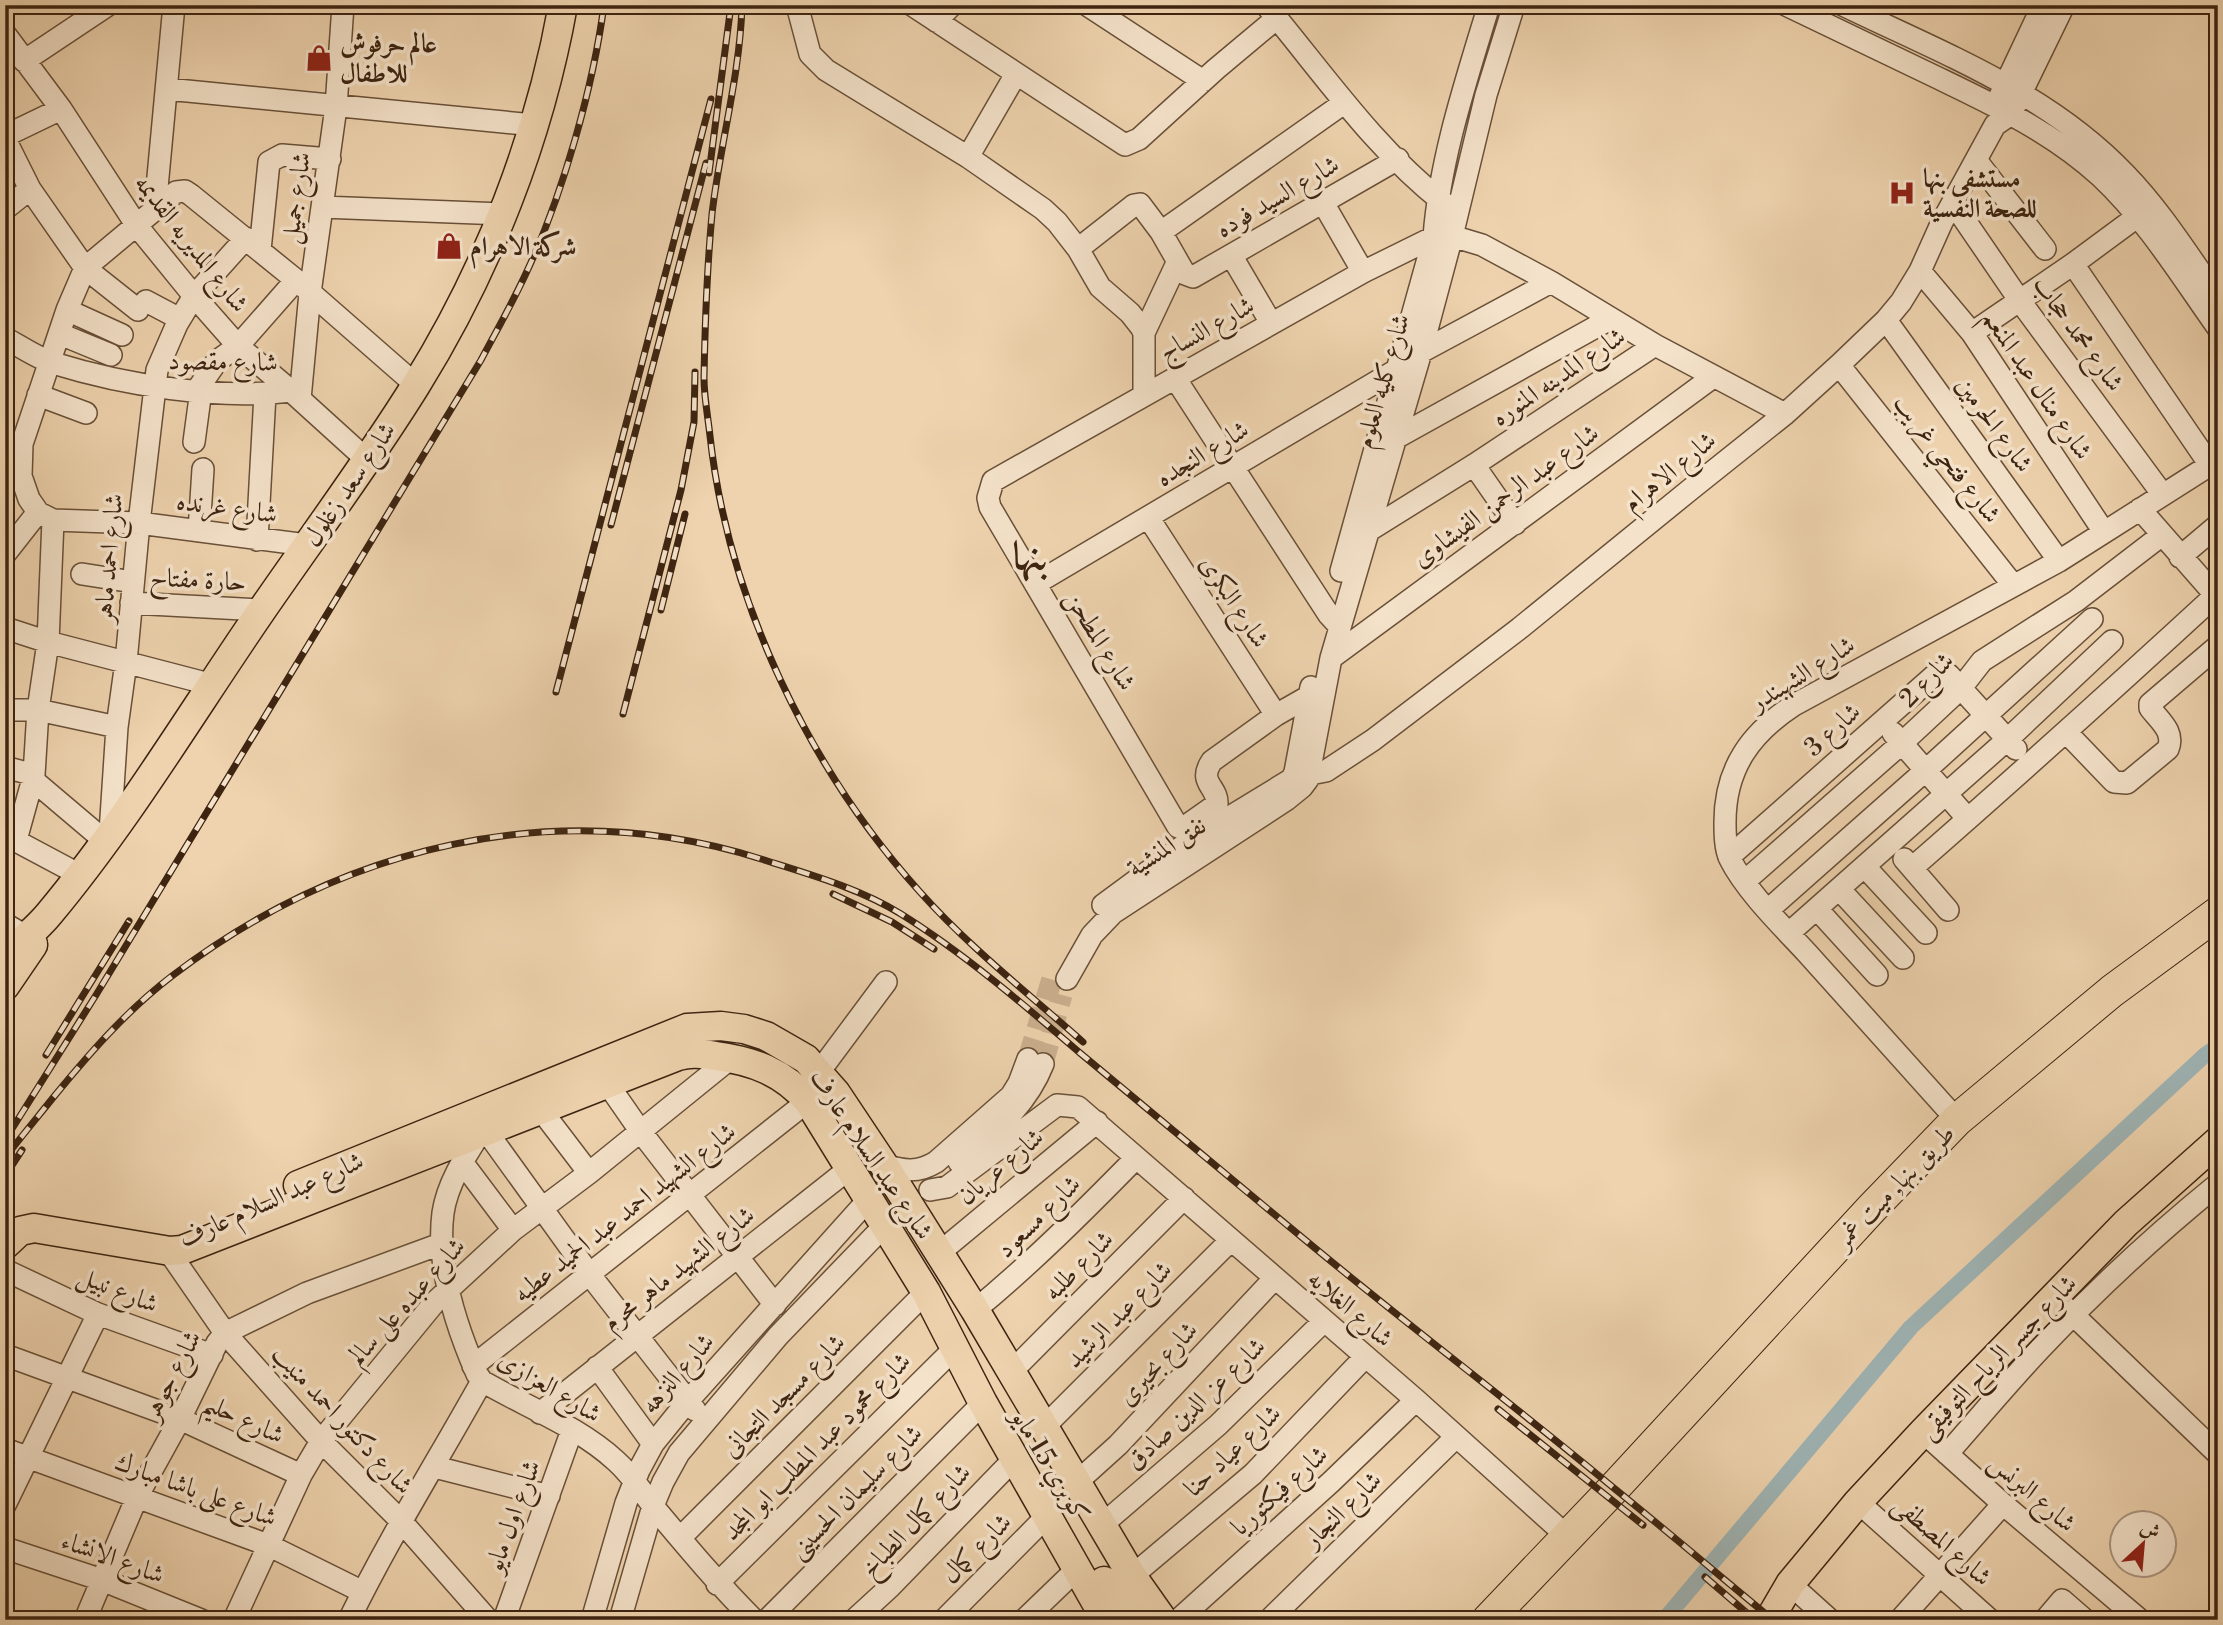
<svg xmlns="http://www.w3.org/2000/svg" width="2223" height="1625" font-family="'Libre Bodoni',Amiri,serif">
	<rect width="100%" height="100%" fill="#eed3ae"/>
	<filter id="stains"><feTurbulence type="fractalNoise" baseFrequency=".00286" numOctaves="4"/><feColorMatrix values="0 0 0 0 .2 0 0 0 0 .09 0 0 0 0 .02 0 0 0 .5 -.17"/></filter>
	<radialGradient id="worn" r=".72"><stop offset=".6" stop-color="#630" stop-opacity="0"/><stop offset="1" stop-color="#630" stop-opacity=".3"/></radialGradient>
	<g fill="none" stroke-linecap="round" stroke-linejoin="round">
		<!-- canal -->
		<path stroke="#9fb5b6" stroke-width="16" d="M1664 1620 1911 1327 2205 1055 2218 1046"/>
		<!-- minor-tunnel -->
		<path stroke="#cbb08f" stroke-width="21" stroke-dasharray="21 10" stroke-linecap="butt" d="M1028 1059 1054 972
			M1043 1064 1062 995"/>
		<defs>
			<path id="minor" d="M797 5 810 54 826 70 968 157 1043 209 1057 222 1078 249 1100 287 1130 313 1141 327 1144 333V394
				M912 5 1125 145 1139 139 1216 69 1277 18
				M1087 5 1203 81
				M1266 5C1323 73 1374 148 1444 203
				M1786 5C1836 29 1886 53 1936 77 1994 105 2052 132 2100 176 2147 220 2181 276 2218 328
				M1843 5C1942 53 2048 93 2125 174 2161 211 2188 255 2218 297
				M936 21 952 5
				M5 34 61 109 137 226 194 296 238 346 291 391 366 459
				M24 61 108 5
				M167 89 534 125
				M2000 96 2043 5
				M5 136 61 109
				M5 139 30 189 85 268 138 310
				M968 157 1016 74
				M1976 160 2045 249
				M1322 201 1363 272
				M1953 203 2020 301 2163 495
				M322 207 503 214
				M5 209 30 189
				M155 209 174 5
				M1161 232 1344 103
				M1078 249 1134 205 1140 204 1161 232 1185 274 1193 277 1398 159
				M260 250 269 162 282 155 330 159
				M1231 255 1271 323
				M2073 264 2210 465
				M1920 271 1972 333 2104 532
				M146 301 180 319
				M67 310 122 335
				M1886 320 2059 561
				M1144 333 1177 263
				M1972 333 2073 264 2138 216
				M60 334 111 355
				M5 338C20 346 37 358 53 363 124 385 217 400 291 391
				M1421 352 1551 282
				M1839 365 2013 585
				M1175 378 1329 615 1340 627
				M197 390 217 361 238 346 296 280
				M38 395 86 413
				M300 399 310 293 336 107 343 5
				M1394 439 1610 319
				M194 442 201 390
				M1474 465 1515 524
				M2140 509 2218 598
				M38 512 29 499 21 476 22 444 67 310 85 268 176 192 185 191 191 195 296 280 416 385
				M43 515 53 520 139 523 307 545
				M1148 517 1276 715
				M199 531 203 469
				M1368 531 1474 465 1655 345 1785 414
				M257 540 265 394
				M5 554 38 512
				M2180 557 2218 525
				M1341 571 1434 237C1440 158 1466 81 1489 5
				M82 574 133 582
				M1035 584 1398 369
				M131 603 262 610
				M5 628 48 642 213 685
				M1331 658 1713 377
				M1325 687 1276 715 1212 761C1197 783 1218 786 1217 804L1183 828 1178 827 990 507 988 498 993 481 1363 272 1434 237 1452 236 1482 245 1551 282 1655 345
				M5 710H38L117 727
				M2066 732 2114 782 2127 783 2168 749C2175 732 2160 721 2150 708V704L2218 646
				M1893 733 1968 819
				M5 767 34 775
				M1297 772 1310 774 1326 771 1373 740 1520 628 1691 489 1785 414 1839 365 1886 320 1901 302 1920 271 1942 222 1995 125 2011 114 2064 5
				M33 780 105 841
				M110 833 117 727 126 662 139 523 157 370 177 324 194 296 246 238
				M5 835 80 875
				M16 840 34 775 38 710 48 642 53 520
				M1729 857 1936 674 1949 675 2016 749
				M1904 859 1948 910
				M1865 867 1926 933
				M1912 868C2015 778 2117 686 2218 593
				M1745 881 1902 743 1961 688 1982 661 2076 601 2162 535
				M1839 889 1903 958
				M1103 905 1187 843 1292 779 1295 772 1311 687
				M1817 909 1877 975
				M1768 910 1925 771 2092 619
				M5 924 36 942
				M1789 933 2008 739 2112 641
				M1067 979 1092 935 1113 913 1286 800 1302 787 1308 779 1331 658 1421 352 1452 236 1486 95 1514 5
				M819 1072 886 982
				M607 1083 641 1132 775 1305
				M541 1110 589 1173
				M1957 1120C1907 1064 1857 1009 1807 953 1783 927 1746 891 1730 859 1725 849 1725 833 1725 822 1725 768 1751 733 1794 705L2059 561 2218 460
				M487 1132 590 1275 695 1410
				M479 1135C464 1158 447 1185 443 1213 436 1267 456 1326 477 1374L482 1381C526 1407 578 1426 616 1461 633 1476 643 1494 657 1511 688 1548 719 1585 754 1620
				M462 1162 513 1230
				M959 1162C993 1132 1026 1107 1043 1064
				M884 1165C904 1171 918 1173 936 1162L1011 1096 1019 1083 1028 1059
				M930 1190 947 1187 1057 1105 1078 1107 1416 1400 1568 1537
				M167 1249 225 1333 321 1441 401 1521 488 1620
				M939 1253 1097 1122
				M5 1270 98 1314 212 1355
				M2063 1305 2218 1454
				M975 1310C1032 1263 1084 1211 1136 1158
				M5 1355 180 1419 301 1475
				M473 1366 808 1101
				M597 1367 653 1444
				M1012 1371 1184 1198
				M540 1413 850 1168
				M1044 1427 1231 1240
				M1923 1432 2003 1504 2140 1620
				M5 1449 268 1545 363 1592
				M1947 1454C1978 1419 2008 1383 2040 1349 2096 1290 2155 1235 2218 1184
				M435 1467 549 1496
				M1077 1482 1118 1445 1274 1279
				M1858 1502 1990 1620
				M5 1505 98 1314
				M1103 1524 1218 1425 1323 1322
				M680 1538 926 1292
				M5 1548 102 1580 201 1620
				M1132 1576 1253 1474 1365 1357
				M717 1584 954 1349
				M1790 1584 1830 1620
				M85 1620 137 1497 180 1419 217 1343 225 1333 307 1293 443 1243
				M234 1620 301 1475 321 1441 435 1302 513 1230 589 1173 731 1058
				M349 1620C389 1538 438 1460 482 1381
				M504 1620 572 1430
				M592 1620 626 1503 639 1470 653 1444 687 1402 868 1200
				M620 1620 653 1506 663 1482 679 1453 778 1336 884 1226
				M767 1620 983 1403
				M854 1620 890 1587 1015 1458
				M944 1620 1047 1516
				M1024 1620 1078 1568
				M1178 1620 1331 1482 1416 1400
				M1269 1620 1455 1438
				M1900 1620 2003 1504
				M2045 1620 2062 1600 2085 1620"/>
			<path id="major" d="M5 958C19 942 36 930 49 914 129 818 193 710 264 607 315 533 369 461 416 385 488 269 539 139 563 5
				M5 986 33 945
				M298 1185 687 1028 721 1026 744 1029 766 1036 806 1059 836 1093 884 1165 975 1310 1132 1576 1163 1620
				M5 1245 20 1231 34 1228 170 1251 182 1250 678 1056C691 1052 703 1054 716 1056 753 1061 783 1072 808 1101L926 1292 983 1403 1106 1620
				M1104 1581 1130 1620
				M1769 1620 1790 1584 1858 1502 1923 1432 2126 1223 2218 1141"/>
			<path id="highway" d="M1488 1620 1614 1488 1872 1208 1957 1120 2112 991 2218 913"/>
		</defs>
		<!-- minor casing -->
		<use href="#minor" stroke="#695038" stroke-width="24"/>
		<!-- major casing -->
		<use href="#major" stroke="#3d2411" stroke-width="31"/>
		<!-- highway casing -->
		<use href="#highway" stroke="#3d2411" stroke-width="34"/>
		<!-- minor -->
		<use href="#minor" stroke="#f4e2ca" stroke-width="21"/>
		<!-- major -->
		<use href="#major" stroke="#eed3ae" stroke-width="28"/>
		<!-- highway -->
		<use href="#highway" stroke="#eed3ae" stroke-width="32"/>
		<defs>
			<path id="rail" d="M742 5C740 76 720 144 712 214 707 268 705 323 704 378 704 397 708 417 710 436 728 600 809 769 920 892 969 947 1028 993 1083 1042
				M709 173 731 5
				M611 525 706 163
				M661 610 685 514
				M556 692 711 99
				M623 714 681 490 694 422 695 372
				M833 894 892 922 934 949
				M46 1055 129 921
				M5 1140 96 995 481 360C497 330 514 300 528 269 563 193 593 88 604 5
				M5 1158C20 1138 36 1119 52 1099 88 1055 126 1011 172 976 342 846 555 794 761 859 808 874 859 888 901 914 965 954 1023 1004 1080 1053 1155 1115 1229 1177 1304 1239 1406 1324 1513 1404 1615 1489 1668 1532 1720 1576 1773 1620
				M5 1176 22 1150
				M1498 1409 1643 1525
				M1705 1577 1755 1620"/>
		</defs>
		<!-- rail casing -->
		<use href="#rail" stroke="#3d2411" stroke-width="7"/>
		<!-- rail -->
		<use href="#rail" stroke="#f4e2ca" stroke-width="4.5" stroke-dasharray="13" stroke-linecap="butt"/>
	</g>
	<!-- icons -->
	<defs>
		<symbol id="shop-bare" viewBox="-9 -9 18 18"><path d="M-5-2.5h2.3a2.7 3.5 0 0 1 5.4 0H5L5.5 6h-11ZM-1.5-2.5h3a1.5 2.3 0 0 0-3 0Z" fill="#8f2418" stroke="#f4e2ca" stroke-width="2.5" paint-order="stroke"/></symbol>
		<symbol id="hospital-bare" viewBox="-9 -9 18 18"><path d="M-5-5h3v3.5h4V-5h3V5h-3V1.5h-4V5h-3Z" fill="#8f2418" stroke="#f4e2ca" stroke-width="2.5" paint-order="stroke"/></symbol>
	</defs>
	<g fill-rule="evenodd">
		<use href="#shop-bare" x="300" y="39" width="38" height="38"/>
		<use href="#hospital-bare" x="1883" y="174" width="38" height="38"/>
		<use href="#shop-bare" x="430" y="227" width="38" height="38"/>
	</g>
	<g text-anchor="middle" stroke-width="7" stroke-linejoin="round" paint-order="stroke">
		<!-- poi labels -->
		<g font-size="26" font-weight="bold" fill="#3d2411" stroke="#f4e2ca" text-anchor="start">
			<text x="340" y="52">عالم حرفوش<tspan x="340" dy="30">للاطفال</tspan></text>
			<text x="1923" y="187">مستشفى بنها<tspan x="1923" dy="30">للصحة النفسية</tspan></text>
			<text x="470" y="255">شركة الاهرام</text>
		</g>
		<!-- street labels -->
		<g font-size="26" fill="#3d2411" stroke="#f4e2ca">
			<text transform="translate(1277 196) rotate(-30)" y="9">شارع السيد فوده</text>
			<text transform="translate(295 198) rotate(-82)" y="9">شارع جميل</text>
			<text transform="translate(192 243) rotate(52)" y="9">شارع المديريه القديمه</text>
			<text transform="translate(1206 328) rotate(-29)" y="9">شارع النساج</text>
			<text transform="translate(2079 333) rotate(54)" y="9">شارع محمد حجاب</text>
			<text transform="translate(223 361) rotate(1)" y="9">شارع مقصود</text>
			<text transform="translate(1558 376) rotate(-34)" y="9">شارع المدينه المنوره</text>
			<text transform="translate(1382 381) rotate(-74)" y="9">شارع كليه العلوم</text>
			<text transform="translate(2038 384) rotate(56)" y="9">شارع منال عبد المنعم</text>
			<text transform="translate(1995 424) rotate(54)" y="9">شارع الحرمين</text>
			<text transform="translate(1202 453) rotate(-31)" y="9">شارع النجده</text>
			<text transform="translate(1948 458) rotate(52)" y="9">شارع فتحي غريب</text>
			<text transform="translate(1669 471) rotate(-39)" y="9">شارع الاهرام</text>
			<text transform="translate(349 484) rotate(-56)" y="9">شارع سعد زغلول</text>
			<text transform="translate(1505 495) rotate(-36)" y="9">شارع عبد الرحمن الفيشاوى</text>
			<text transform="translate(227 507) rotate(8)" y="9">شارع غرنده</text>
			<text transform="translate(108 558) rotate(-85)" y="9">شارع احمد ماهر</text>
			<text transform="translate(198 579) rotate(3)" y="9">حارة مفتاح</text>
			<text transform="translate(1235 601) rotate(57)" y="9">شارع البكرى</text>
			<text transform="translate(1101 640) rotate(59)" y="9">شارع المطحن</text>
			<text transform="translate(1802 673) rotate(-32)" y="9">شارع الشهبندر</text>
			<text transform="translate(1926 679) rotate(-46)" y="9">شارع 2</text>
			<text transform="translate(1832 729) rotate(-42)" y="9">شارع 3</text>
			<text transform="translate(1166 846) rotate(-33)" y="9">نفق المنشية</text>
			<text transform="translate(872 1154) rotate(56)" y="9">شارع عبد السلام عارف</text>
			<text transform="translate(1000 1166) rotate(-40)" y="9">شارع عريان</text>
			<text transform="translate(1894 1186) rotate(-46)" y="9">طريق بنها, ميت غمر</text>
			<text transform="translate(271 1199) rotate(-24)" y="9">شارع عبد السلام عارف</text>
			<text transform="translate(624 1212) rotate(-38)" y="9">شارع الشهيد احمد عبد الحميد عطيه</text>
			<text transform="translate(1038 1216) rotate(-44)" y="9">شارع مسعود</text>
			<text transform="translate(1078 1265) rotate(-45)" y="9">شارع طلبه</text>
			<text transform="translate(678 1268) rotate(-38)" y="9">شارع الشهيد ماهر محرم</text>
			<text transform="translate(118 1289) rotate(22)" y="9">شارع نبيل</text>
			<text transform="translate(406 1301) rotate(-48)" y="9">شارع عبده على سالم</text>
			<text transform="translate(1351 1308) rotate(41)" y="9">شارع الغلايه</text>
			<text transform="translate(1118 1314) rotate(-45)" y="9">شارع عبد الرشيد</text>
			<text transform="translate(1997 1356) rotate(-46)" y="9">شارع جسر الرياح التوفيقى</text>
			<text transform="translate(1157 1363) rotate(-47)" y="9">شارع بحيرى</text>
			<text transform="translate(677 1373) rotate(-49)" y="9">شارع النزهه</text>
			<text transform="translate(171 1375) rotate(-62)" y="9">شارع جوهر</text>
			<text transform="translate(550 1386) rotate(31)" y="9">شارع العزازى</text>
			<text transform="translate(783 1395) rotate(-45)" y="9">شارع مسجد التجانى</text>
			<text transform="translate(1195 1403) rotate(-43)" y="9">شارع عز الدين صادق</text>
			<text transform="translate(244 1418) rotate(25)" y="9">شارع حليم</text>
			<text transform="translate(343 1419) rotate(47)" y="9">شارع دكتور احمد منيب</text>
			<text transform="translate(816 1446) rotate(-45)" y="9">شارع محمود عبد المطلب ابو المجد</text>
			<text transform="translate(1232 1450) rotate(-43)" y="9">شارع عياد حنا</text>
			<text transform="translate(1051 1465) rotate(59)" y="9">كوبري 15 مايو</text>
			<text transform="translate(196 1489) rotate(20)" y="9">شارع على باشا مبارك</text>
			<text transform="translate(1279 1490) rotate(-42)" y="9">شارع فيكتوريا</text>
			<text transform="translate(855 1491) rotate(-45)" y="9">شارع سليمان الحسينى</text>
			<text transform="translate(2033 1492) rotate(41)" y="9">شارع البرنس</text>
			<text transform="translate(1342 1509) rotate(-44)" y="9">شارع النجار</text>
			<text transform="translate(512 1516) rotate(-70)" y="9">شارع اول مايو</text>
			<text transform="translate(915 1520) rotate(-46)" y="9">شارع كمال الطباخ</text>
			<text transform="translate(1943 1540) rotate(42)" y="9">شارع المصطفى</text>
			<text transform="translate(976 1548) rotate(-45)" y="9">شارع كمال</text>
			<text transform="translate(113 1557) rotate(20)" y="9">شارع الانشاء</text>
		</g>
		<!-- town labels -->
		<g font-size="40" font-weight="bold" fill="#3d2411" stroke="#f4e2ca">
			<text x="1031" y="569">بنها</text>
		</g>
	</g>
	<!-- margin -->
	<rect width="2223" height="1625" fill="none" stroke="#eed3ae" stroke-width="28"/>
	<rect x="7" y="7" width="2209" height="1611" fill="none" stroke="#3d2411" stroke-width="3.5"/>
	<rect x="14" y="14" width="2195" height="1597" fill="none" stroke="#3d2411" stroke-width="2"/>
	<!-- north arrow -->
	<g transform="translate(2143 1544) rotate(26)"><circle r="33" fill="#f4e2ca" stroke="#ab9680" stroke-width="2"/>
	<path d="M0-5L12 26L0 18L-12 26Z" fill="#8f2418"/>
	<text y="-10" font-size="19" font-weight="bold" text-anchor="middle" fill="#3d2411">ش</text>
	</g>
	<rect width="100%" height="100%" filter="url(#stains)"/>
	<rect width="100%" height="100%" fill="url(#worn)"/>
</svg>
